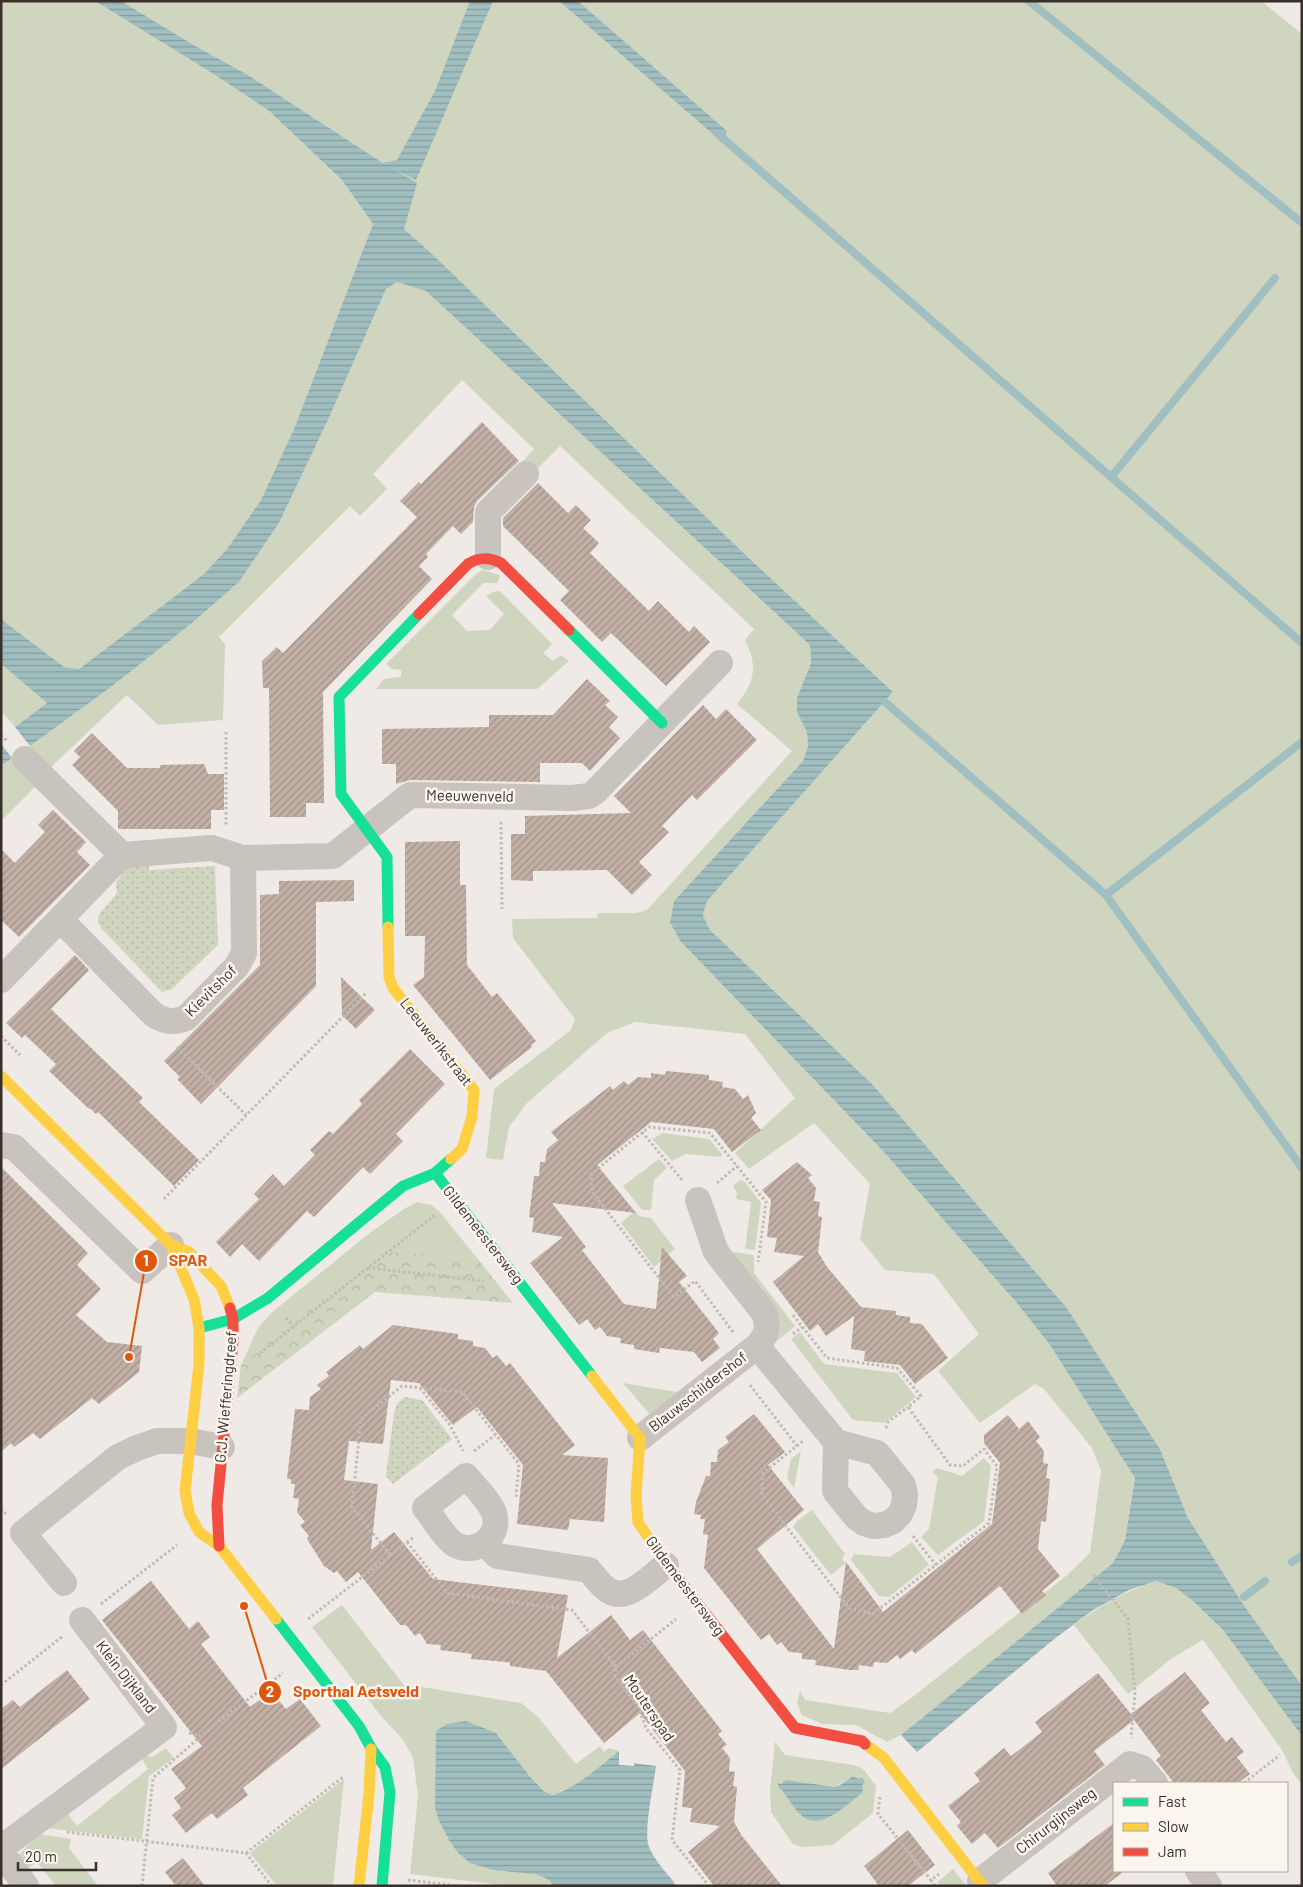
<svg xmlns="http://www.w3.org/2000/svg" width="1303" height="1887" font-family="Barlow,sans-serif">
	<defs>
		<pattern id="forest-crowns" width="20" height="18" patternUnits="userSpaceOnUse" patternTransform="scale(1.25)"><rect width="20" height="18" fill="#d0d5bf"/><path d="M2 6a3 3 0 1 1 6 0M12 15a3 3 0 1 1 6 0" fill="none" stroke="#b3b7a4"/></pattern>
		<pattern id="park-dots" width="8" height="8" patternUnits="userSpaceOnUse" patternTransform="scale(1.25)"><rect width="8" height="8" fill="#d0d5bf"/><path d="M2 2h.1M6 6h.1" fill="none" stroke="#b3b7a4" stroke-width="1.8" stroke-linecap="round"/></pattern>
		<pattern id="water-rules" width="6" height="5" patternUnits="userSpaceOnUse" patternTransform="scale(1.25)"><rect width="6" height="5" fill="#a1bfc0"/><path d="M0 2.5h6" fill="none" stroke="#849c9c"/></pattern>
		<pattern id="building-hatch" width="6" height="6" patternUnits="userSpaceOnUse" patternTransform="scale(1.25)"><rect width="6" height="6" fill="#c2b0a7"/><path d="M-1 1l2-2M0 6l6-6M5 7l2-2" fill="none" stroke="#9f9088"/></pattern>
	</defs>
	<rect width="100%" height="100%" fill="#efeae5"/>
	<!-- grass -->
	<path fill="#d0d5bf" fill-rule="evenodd" d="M1 1H95L212 73 268 110 342 180 373 224 294 429 261 500 227 549 204 574 79 669 64 667 1 619Z
		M121 1H559L722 142 727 131 578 1H1261L1302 34V1686L1243 1604 1188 1518 1160 1449 1066 1307 874 1086 710 930 703 915 707 901 893 692 751 560 431 253 404 229 383 163 248 75 197 47Z
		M397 282 426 291 810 645 811 663 797 698V712L807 732 808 746 803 761 674 901 670 923 681 942 882 1150 1016 1302 1050 1345 1135 1478 1125 1540 1113 1563 901 1735 887 1742 856 1725 822 1724 802 1715 797 1703 800 1691 805 1700 890 1713 910 1699 1066 1576 1090 1553 1101 1471 1092 1448 1044 1389 1035 1384 980 1423 938 1371 979 1334 934 1274 885 1270 860 1239 870 1184 814 1123 749 1169 735 1153 795 1098 745 1034 635 1022 607 1033 527 1103 509 1127 503 1160 486 1158 494 1089 571 1030 575 1019 513 938 512 919 597 918 598 913H636L647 910 792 751 737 704C755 682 758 666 745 640L754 629 560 446 534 472 523 461 534 449 462 380 373 474 387 489 360 516 350 506 219 637 225 644 223 720 158 725 127 695 48 770 30 746 111 687 192 623 239 582 279 523 327 422 386 289Z
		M483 570 500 575 498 583H483L452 615 467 631 490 630 504 614 486 596 493 592 500 591 552 644 543 653 553 661 561 655 569 661 537 689H376L384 679 401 677V670L392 669 386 664 476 574Z
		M1 664 47 703 15 727 1 711Z
		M12 758 35 787 1 821V766Z
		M663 1133 709 1139 722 1154 721 1157 686 1154 672 1161 652 1139Z
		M659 1159 667 1168 654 1180 651 1210H642L623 1186Z
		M740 1180 745 1182 761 1203 755 1250 745 1249 751 1202 736 1199 737 1193 733 1186Z
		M417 1202 431 1205 439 1211 477 1258 380 1253 241 1365 258 1328 271 1313 371 1232 404 1209Z
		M635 1211 639 1216 651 1218 675 1249 654 1267 621 1223Z
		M733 1252 754 1255V1273L795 1326 772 1345 731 1255Z
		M800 1332 824 1364 897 1373 916 1397 885 1423 853 1420 791 1339Z
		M623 1383 683 1393 652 1417Z
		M801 1451 794 1488 787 1478 791 1459Z
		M984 1458 991 1466 984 1521 938 1555 921 1537 929 1529 938 1477 932 1472 937 1468 962 1476Z
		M812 1510 845 1554 842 1559 846 1563 831 1575 793 1527 797 1521Z
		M912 1542 929 1565 889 1597 879 1596 851 1560 854 1554 890 1557Z
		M1156 1581 1176 1588 1193 1601 1223 1630 1302 1736V1785L1293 1773 1282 1750 1203 1640 1172 1658 1128 1694 1074 1625C1100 1605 1124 1592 1156 1581Z
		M342 1605 403 1684 521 1703 538 1717 576 1764 600 1746 604 1752 609 1748 619 1751C601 1765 575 1790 552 1795 531 1785 511 1751 496 1733L435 1808 439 1821 450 1842 458 1853 470 1863 536 1874 549 1880 553 1886H510L410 1874 418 1796 413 1758 404 1741 381 1716 312 1627Z
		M775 1742 785 1755 854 1765 863 1769 876 1786 873 1813 833 1845 803 1847 793 1844 771 1812 770 1790ZM853 1776 859 1779 802 1816 779 1783 781 1784 786 1780 835 1787Z
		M166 1748 174 1758 149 1776 142 1839 46 1828 68 1814 77 1826 148 1769 140 1755 152 1757Z
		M344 1779 333 1886H277L250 1853Z
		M38 1834 71 1839 69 1848 98 1886H56L37 1862 22 1872 18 1856Z
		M953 1869 966 1886H940L938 1882Z"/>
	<!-- forest -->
	<path fill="url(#forest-crowns)" d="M380 1252 477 1258 513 1303 375 1292 237 1398 241 1365Z"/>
	<!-- park -->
	<path fill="url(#park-dots)" d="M149 859V870L215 866 218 945 172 989 162 992 102 929 98 922 99 914 115 896 117 892 116 883 127 866Z
		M405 1397 422 1400 452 1439 393 1484 386 1476 394 1413 397 1404Z"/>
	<!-- water -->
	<path fill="url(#water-rules)" d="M95 1H121L197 47 248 75 383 163 397 160 435 91 470 1H493L416 180 394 169 417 183 404 229 431 253 751 560 893 692 707 901 703 915 710 930 874 1086 1066 1307 1160 1449 1188 1518 1243 1604 1302 1686V1736L1223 1630 1193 1601 1176 1588 1156 1581 1129 1590 1093 1610 1053 1640 917 1752 901 1735 1113 1563 1125 1540 1135 1478 1050 1345 1016 1302 882 1150 681 942 670 923 674 901 803 761 808 746 807 732 797 712V698L811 663 810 645 426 291 397 282 386 289 327 422 279 523 239 582 192 623 111 687 30 746 15 727 47 703 1 664V619L64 667 79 669 204 574 227 549 261 500 294 429 373 224 342 180 268 110 212 73Z
		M559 1H578L727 131 722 142Z
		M1 744 12 758 1 766Z
		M466 1721 496 1733 531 1778 544 1791 552 1795C574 1790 601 1765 619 1751V1765L634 1766V1763L656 1766C654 1783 643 1832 649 1847 654 1859 665 1872 674 1882L675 1886H553L549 1880 536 1874 493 1870 470 1863 458 1853 450 1842 439 1821 435 1808 436 1731 447 1724Z
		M853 1776 859 1779 862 1778 865 1782 862 1785 863 1788 862 1793C847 1804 820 1833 801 1815 794 1809 788 1798 782 1790L779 1789 778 1783 781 1784 786 1780 835 1787 840 1785Z"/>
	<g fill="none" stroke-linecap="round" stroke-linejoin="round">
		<!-- stream -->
		<path stroke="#a1bfc0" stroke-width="8" d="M1029 1 1302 223
			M718 134 1111 477 1275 278
			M1111 477 1302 643
			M885 702 1106 895 1302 1168
			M1106 895 1302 742
			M1292 1562 1302 1556
			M1244 1597 1265 1581"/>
	</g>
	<!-- building -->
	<path fill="url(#building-hatch)" d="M482 422 519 461 477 501 474 507 473 522 461 534 453 526 426 554 428 557 419 566 432 579 323 692 324 803H306V817H270L269 688H263L262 661 277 647 283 653 417 517 400 501 419 482 421 484Z
		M538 483 568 513 576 505 591 520 583 528 599 543 590 553 649 611 658 601 689 632 694 626 710 642 666 686 611 633 602 642 560 600 569 591 503 526V518Z
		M587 679 610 701 605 705 618 717 609 727 620 738 590 771 582 763H540V782L410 780 396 784V764H382V729L489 727V715H553Z
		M703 705 716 719 726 709 757 740 697 800 692 795 662 826 669 832 639 862 652 875 632 895 607 870 533 871V881L511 880V834H525V816L631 813 614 796Z
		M92 733 127 768H160V765L204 764 208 774H224V810H211V829H118V811L72 765 80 757 74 751Z
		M53 810 86 842 77 852 90 865 19 937 1 920V849L15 863 45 832 38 825Z
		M460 841V885H466L467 965 492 997 497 993 536 1041 531 1045 532 1047 490 1080 413 985 424 977 425 936H405V842Z
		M354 880V901L316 902V986L201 1104 177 1079 180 1077 164 1061 260 965V895L279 894V881Z
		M75 955 89 970 51 1009 143 1098 139 1102 199 1160 174 1186 98 1112 96 1114 90 1108 89 1109 49 1071 56 1064 40 1049 25 1035 22 1038 6 1023Z
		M341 977 375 1010 356 1029 342 1015Z
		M410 1049 445 1084 396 1134 403 1141 370 1174 363 1167 314 1217 307 1211 259 1261 242 1244 230 1257 216 1242 259 1199 254 1194 273 1174 284 1186 315 1155 310 1150 329 1131 333 1134 362 1104 359 1100Z
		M666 1071 709 1075V1080L723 1082 722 1087 735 1089 743 1099 748 1095 756 1113 751 1118 761 1130 732 1152 714 1129 651 1122 597 1165 636 1213 552 1203 586 1247 582 1250 624 1304 656 1309 662 1247 687 1276 679 1282 719 1333 713 1339 720 1348 702 1362 694 1352 660 1348 659 1353 634 1349V1345L620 1343 621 1338 607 1336 600 1327 595 1330 587 1319 579 1325 530 1263 563 1237 532 1232 534 1218 529 1217 534 1176H539L540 1162H545L547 1149 558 1140 551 1132 610 1086 613 1090 624 1081 628 1085 638 1077 651 1078V1073L665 1075Z
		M797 1162 812 1175 808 1178 816 1188 814 1201 820 1202 818 1216 822 1217 818 1252 827 1267 861 1307 896 1311V1315L910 1317V1323L922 1324 948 1358 915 1384 900 1365 864 1361 865 1351 851 1349 854 1316 826 1336 818 1324 810 1331 773 1282 804 1256 774 1252 777 1238 767 1237 771 1200 762 1190Z
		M1 1167 88 1253 77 1265 101 1289 76 1315 107 1342 142 1346 139 1372 99 1404 92 1398 40 1439 33 1433 14 1447 11 1443 1 1452Z
		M393 1325 458 1334V1339L473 1341V1346L485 1348 493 1358 497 1355 506 1366 510 1363 575 1445 562 1455 608 1458 604 1522 570 1519 568 1530 517 1524 523 1465 477 1407 453 1425 419 1383 391 1380 383 1444 349 1441 344 1480 378 1484 371 1550 394 1532 433 1579 568 1595 557 1658 611 1615 630 1640 643 1630 722 1731 718 1734 727 1745 722 1748 730 1758 729 1771 735 1772 733 1786 737 1787 734 1822 742 1836 782 1886H714L688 1852 720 1826 690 1822 692 1808 682 1807 685 1771 640 1713 604 1743 546 1671 510 1666V1663L506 1662 471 1659 472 1654 440 1650 441 1645 427 1644 420 1633 415 1636 406 1625H400L358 1572 346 1582 337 1571 334 1573 324 1566 307 1539 309 1536 300 1525 305 1522 297 1512 299 1499 293 1498 295 1484H291V1479H287L295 1409 309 1410 310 1397 321 1389 317 1385 329 1376 326 1372 360 1345 363 1349Z
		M754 1414 785 1452 768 1465 804 1510 757 1549 834 1649 846 1562 883 1612 992 1524 1000 1463 984 1443V1435L1008 1415 1019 1429 1028 1421 1040 1437 1036 1441 1044 1451 1043 1463 1048 1464 1046 1478 1050 1479 1046 1522 1041 1521 1038 1549 1060 1576 1042 1591 1046 1595 1022 1614 1000 1586 915 1654 912 1650 900 1659 897 1655 887 1663 874 1662 873 1667 859 1665 858 1670H850L815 1665 816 1660 802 1659V1653L789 1652 781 1642 777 1645 769 1634 761 1640 704 1568 708 1535 703 1534 705 1519H700L701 1515 694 1514 696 1502 706 1476H710L711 1462H717L718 1450 729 1442 725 1437Z
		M151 1581 189 1629 198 1621 210 1637 201 1644 250 1707 271 1691 286 1709 300 1699 321 1726 243 1788 248 1795 217 1819 212 1813 186 1833 172 1815 181 1808 174 1798 186 1788 171 1769 202 1746 102 1620Z
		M67 1670 90 1699 1 1769V1709L13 1700 20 1707Z
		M1185 1672 1210 1703 1201 1710 1226 1742 1232 1737 1244 1752 1237 1757 1250 1774 1238 1783H1174L1156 1760 1161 1756 1134 1720 1094 1751 1105 1765 998 1848 985 1833 972 1844 957 1826 961 1822 948 1806 980 1781 974 1773 1004 1748 1011 1756 1042 1732 1035 1722 1098 1673 1131 1714Z
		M1114 1823V1871H1121L1123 1872 1105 1886H1057L1048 1873Z
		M908 1830 935 1865 908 1886H879L864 1866Z
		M183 1858 205 1886H176L165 1872Z"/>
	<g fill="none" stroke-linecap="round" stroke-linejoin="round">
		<!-- path -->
		<path stroke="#c1bbb6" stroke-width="3" stroke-dasharray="2.5 2.5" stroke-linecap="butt" d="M226 732V827
			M1 735 7 741
			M501 822 502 909
			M1 1036 20 1055
			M177 1047 246 1115
			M642 1132 682 1180
			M717 1183 737 1166
			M164 1199 367 992
			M368 1268 484 1281
			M793 1315 827 1358 897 1368 921 1396 908 1407 950 1465 963 1466 984 1449 997 1466 989 1523 873 1614 849 1608 762 1495 763 1473 803 1441
			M286 1318 294 1327
			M733 1332 695 1281 674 1297 592 1192 591 1174 649 1127 710 1133 766 1202 758 1262
			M793 1334 802 1327
			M260 1353 435 1215
			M750 1385 797 1446
			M420 1388 450 1425 463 1451
			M886 1428 888 1422 908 1407
			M474 1451 495 1435
			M1 1509 6 1514
			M913 1536 936 1565
			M407 1542 447 1593 572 1610 616 1667 615 1676 638 1706 646 1728 680 1770 672 1840 709 1886
			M390 1555 352 1507 361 1419 402 1386 462 1392 519 1464 516 1497
			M1093 1575 1128 1619 1135 1693 1131 1738
			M101 1604 177 1545
			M308 1619 414 1537
			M616 1667 676 1619
			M1 1685 63 1636
			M189 1733 200 1736 283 1673
			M1244 1783 1280 1755
			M880 1797 878 1814 931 1880
			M67 1832 246 1853 272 1886
			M246 1853 343 1777
			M408 1880 460 1886
			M142 1886 153 1778 200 1737
			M935 1886 931 1880 939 1874"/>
		<!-- street -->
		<path stroke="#c9c3bd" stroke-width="26" d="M488 557V512L526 474
			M25 759 122 855
			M60 919 154 1015C165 1022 174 1023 186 1018L237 966 244 953 243 858
			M1 980 122 855 212 848 243 858 333 856 410 795 573 798 589 796 595 792 720 663
			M1 1145 14 1147 142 1271 171 1245
			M757 1346 836 1442
			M640 1438 757 1346C767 1336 769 1326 764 1313L716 1252 698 1200
			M836 1442 877 1453 903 1485 905 1495 904 1505 900 1514 893 1521 884 1525 874 1526 864 1523 856 1517 835 1491Z
			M466 1476C475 1487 489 1500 494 1513 502 1537 475 1557 454 1544 443 1536 434 1519 425 1508Z
			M485 1543 497 1556 589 1570C594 1576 599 1583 605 1588 625 1606 650 1577 666 1565
			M64 1583 23 1533 118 1457 137 1448 157 1441H190L222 1447
			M1 1848 164 1727 82 1620
			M1 1852 26 1886
			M1198 1871 1209 1886
			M980 1881 1130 1764 1142 1768 1155 1783"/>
		<!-- fast -->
		<path stroke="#16e098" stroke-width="11" d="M569 630 662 723
			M388 927 387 857 341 794 339 697 419 614
			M435 1173 592 1376
			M199 1328 233 1319 268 1298 403 1186 435 1173 451 1159
			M276 1619 359 1726 371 1748 385 1767 390 1792 382 1886"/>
		<!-- slow -->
		<path stroke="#ffcf43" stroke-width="11" d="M388 927 389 977 393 988 474 1090 472 1117 462 1149 451 1159
			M1 1076 171 1245 189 1252 221 1286 230 1308
			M171 1245 194 1299 199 1328V1364L185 1491 189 1513 199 1532 219 1546 276 1619
			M592 1376 640 1438 636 1495 638 1522 662 1558
			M865 1744 884 1758 983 1886
			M359 1886 369 1794 371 1749"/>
		<!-- jam -->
		<path stroke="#f24e42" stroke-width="11" d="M419 614 468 564C479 557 489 557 501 563L569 630
			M219 1546 217 1505 233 1342V1319L230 1308
			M662 1558 795 1728 862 1741 865 1744"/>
	</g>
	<g text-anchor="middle" stroke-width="5" stroke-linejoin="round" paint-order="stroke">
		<!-- street labels -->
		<g font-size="15" fill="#3a302b" stroke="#faf5ed">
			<text transform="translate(470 796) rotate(1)" y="5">Meeuwenveld</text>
			<text transform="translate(211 991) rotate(-45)" y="5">Kievitshof</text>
			<text transform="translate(436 1042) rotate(52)" y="5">Leeuwerikstraat</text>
			<text transform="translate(483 1235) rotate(52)" y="5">Gildemeestersweg</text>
			<text transform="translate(698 1392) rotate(-38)" y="5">Blauwschildershof</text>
			<text transform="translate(226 1397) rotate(-85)" y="5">G.J. Wiefferingdreef</text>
			<text transform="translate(685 1586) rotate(53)" y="5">Gildemeestersweg</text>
			<text transform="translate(126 1677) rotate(52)" y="5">Klein Dijkland</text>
			<text transform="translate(649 1708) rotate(56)" y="5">Mouterspad</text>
			<text transform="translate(1056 1821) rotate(-38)" y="5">Chirurgijnsweg</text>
		</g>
	</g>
	<!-- callouts -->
	<path fill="none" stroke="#df570e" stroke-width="2" d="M129 1357L146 1261M244 1606L270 1692"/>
	<g fill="#df570e" stroke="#faf5ed" stroke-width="2">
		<circle cx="129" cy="1357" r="5"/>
		<circle cx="244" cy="1606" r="5"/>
		<circle cx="146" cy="1261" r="12"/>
		<circle cx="270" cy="1692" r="12"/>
	</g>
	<g font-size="15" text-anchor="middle" font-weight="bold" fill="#fff">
		<text x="146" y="1266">1</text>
		<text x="270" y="1697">2</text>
	</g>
	<g font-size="16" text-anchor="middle" font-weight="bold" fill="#df570e" stroke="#faf5ed" stroke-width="5" stroke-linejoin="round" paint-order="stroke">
		<text x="188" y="1266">SPAR</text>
		<text x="356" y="1697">Sporthal Aetsveld</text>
	</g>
	<!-- border -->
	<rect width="1303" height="1887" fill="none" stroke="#3a302b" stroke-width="5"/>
	<!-- legend -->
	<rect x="1113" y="1782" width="175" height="90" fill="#faf5ed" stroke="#ada69f"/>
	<rect x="1123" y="1798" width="25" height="8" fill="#16e098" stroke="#ada69f"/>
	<text x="1158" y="1807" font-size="15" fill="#3a302b">Fast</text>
	<rect x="1123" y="1823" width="25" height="8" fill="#ffcf43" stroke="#ada69f"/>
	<text x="1158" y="1832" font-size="15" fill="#3a302b">Slow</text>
	<rect x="1123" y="1848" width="25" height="8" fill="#f24e42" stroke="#ada69f"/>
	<text x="1158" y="1857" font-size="15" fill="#3a302b">Jam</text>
	<!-- scale -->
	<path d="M18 1862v8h78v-8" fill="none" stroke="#3a302b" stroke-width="2.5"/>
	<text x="25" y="1862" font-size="15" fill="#3a302b" stroke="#faf5ed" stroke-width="4" paint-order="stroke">20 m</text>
</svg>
